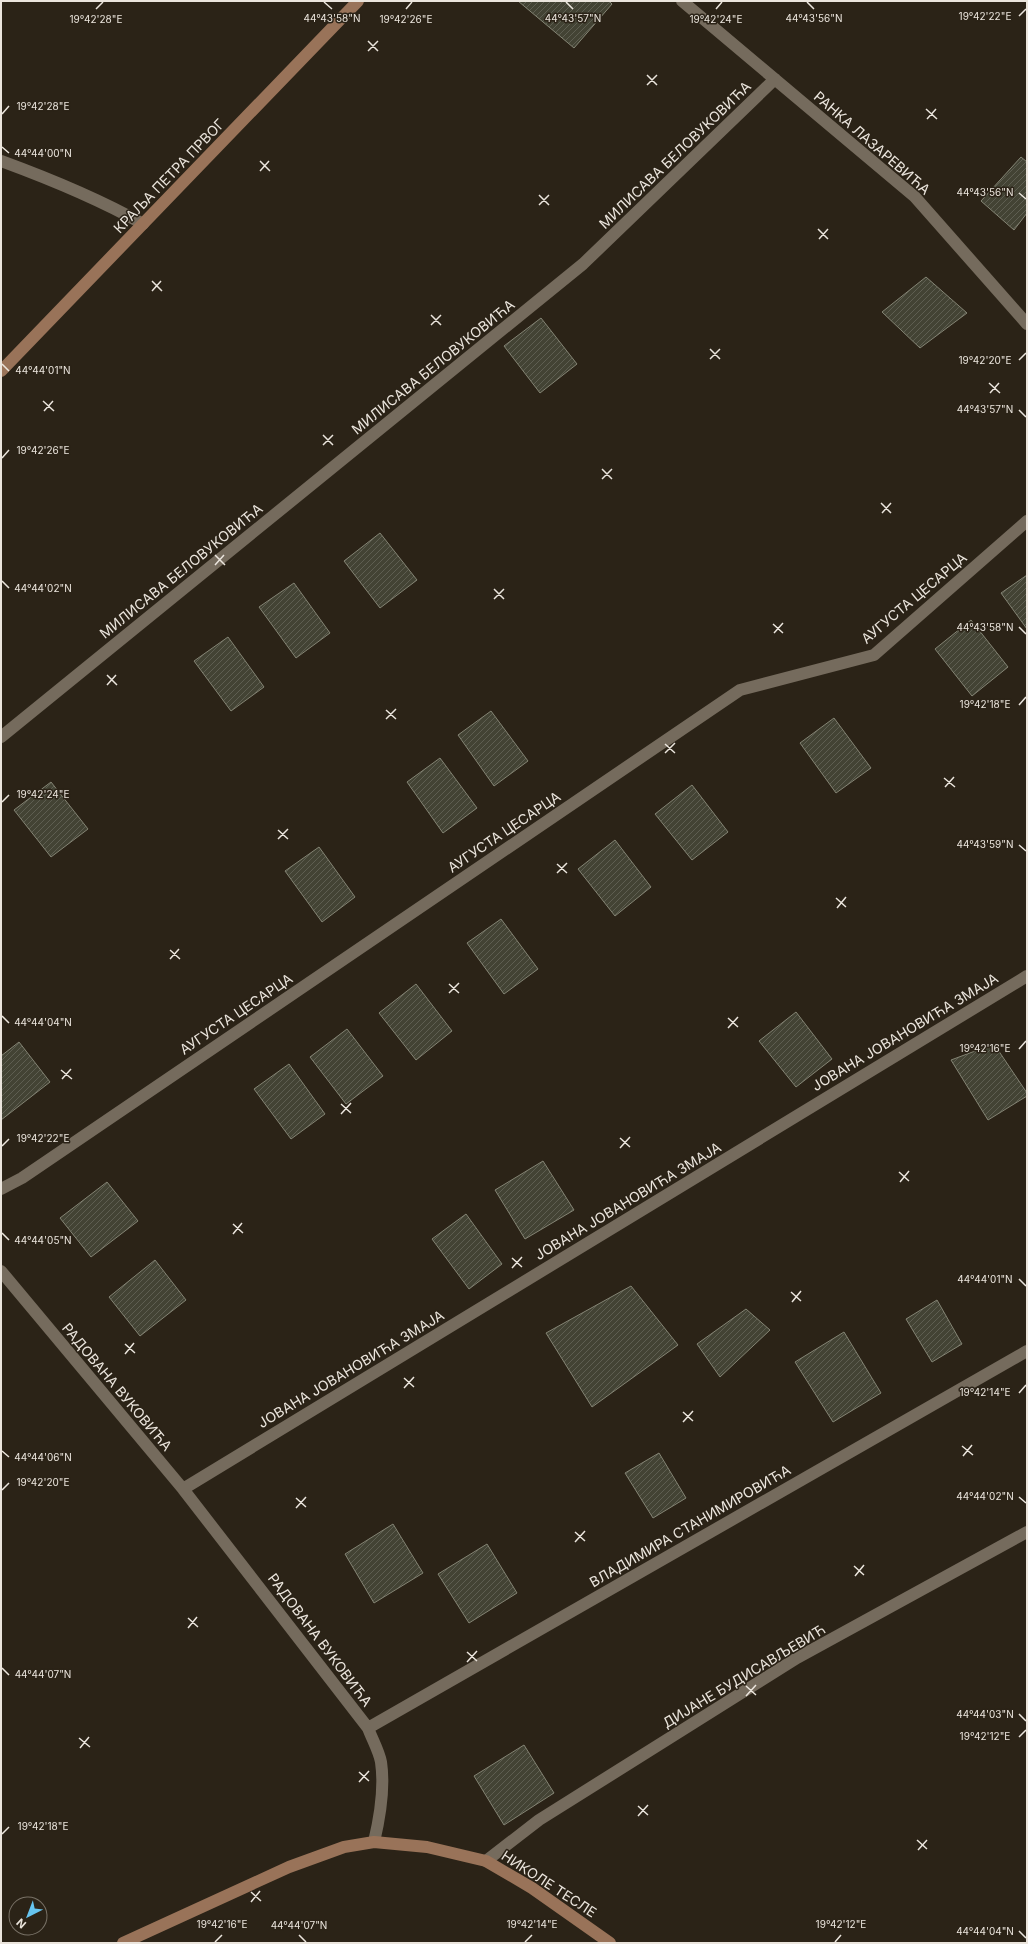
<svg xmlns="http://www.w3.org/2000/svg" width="1028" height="1944" font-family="Inter,sans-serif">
	<defs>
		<pattern id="building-hatch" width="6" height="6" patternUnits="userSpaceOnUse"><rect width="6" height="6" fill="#434334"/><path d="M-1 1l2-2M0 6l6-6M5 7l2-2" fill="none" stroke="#5e5e51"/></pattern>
	</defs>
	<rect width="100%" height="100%" fill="#2b2317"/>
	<!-- building -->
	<path fill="url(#building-hatch)" stroke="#848474" d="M518 1H609L612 4 574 48Z
		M1021 157 1027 162V213L1014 230 981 201Z
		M926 277 967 313 920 348 882 312Z
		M541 318 577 364 540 393 504 346Z
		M380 533 417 580 380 608 344 561Z
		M1027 575V629L1001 593Z
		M294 583 330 633 296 658 259 607Z
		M971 620 1008 667 972 696 935 649Z
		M228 637 264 687 231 711 194 661Z
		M491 711 528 761 494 786 458 735Z
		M834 718 871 768 836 793 800 743Z
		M440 758 477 808 443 833 407 782Z
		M51 782 88 829 51 857 14 810Z
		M692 785 728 832 692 860 655 814Z
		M615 840 651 887 615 916 578 869Z
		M319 847 355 897 322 922 285 871Z
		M501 919 538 969 504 994 467 943Z
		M416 984 452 1031 416 1060 379 1013Z
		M796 1012 832 1059 796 1087 759 1041Z
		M347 1029 383 1076 346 1104 310 1057Z
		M19 1042 50 1082 1 1120V1056Z
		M994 1044 1027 1093V1096L988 1120 951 1060Z
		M289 1064 325 1114 291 1139 254 1089Z
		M543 1161 574 1210 525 1239 495 1190Z
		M107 1182 138 1221 91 1257 60 1218Z
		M466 1214 502 1264 469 1289 432 1239Z
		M155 1260 186 1300 140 1336 109 1297Z
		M631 1286 678 1345 592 1407 546 1333Z
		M937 1300 962 1344 932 1362 906 1319Z
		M746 1309 770 1330 720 1377 697 1344Z
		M844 1332 881 1393 833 1422 795 1362Z
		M659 1453 686 1498 653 1518 625 1473Z
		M393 1524 423 1573 374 1603 345 1554Z
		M487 1544 517 1593 469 1623 438 1574Z
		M524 1745 554 1793 504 1825 474 1776Z"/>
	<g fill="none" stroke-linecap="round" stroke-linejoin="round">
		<!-- lane -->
		<path stroke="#756b5d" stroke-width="12" d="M486 1861 539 1820 797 1658 1027 1532"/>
		<!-- street -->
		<path stroke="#756b5d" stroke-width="12" d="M682 1 915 197 1027 324
			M1 161C50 179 97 198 143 224
			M1 737 583 264 775 79
			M1 1189 22 1178 740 690 874 655 1027 521
			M1 1271 183 1489 368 1728C372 1739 379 1751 381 1762 385 1789 380 1817 374 1842
			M183 1489 1027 976
			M368 1728 1027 1351"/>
		<!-- secondary -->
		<path stroke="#997359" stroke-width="12" d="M1 371 358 1
			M123 1943 289 1867 344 1847 374 1842 427 1847 486 1861 532 1888 610 1943"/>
	</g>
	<!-- ticks -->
	<path fill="none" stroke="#ebe5dd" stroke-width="1.5" d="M324 2 332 9M566 2 573 9M807 2 814 9M96 9 103 2M406 9 412 2M716 9 722 2M1019 16 1026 9M368 41 378 51M368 51 378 41M647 75 657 85M647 85 657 75M926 109 937 119M2 114 9 106M927 119 936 109M2 147 9 153M260 161 270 171M260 171 269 161M1019 193 1026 199M539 195 549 205M539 205 549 195M818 229 828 239M819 239 828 229M152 281 162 291M152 291 161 281M431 315 441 325M431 325 441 315M710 349 720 359M710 359 720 349M1019 360 1026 353M2 364 9 371M989 383 1000 393M990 393 999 383M43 401 54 411M1019 410 1026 417M44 411 53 401M323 435 333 445M323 445 333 435M2 458 9 450M602 469 612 479M602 479 612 469M881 503 891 513M882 513 891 503M215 555 225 565M215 565 224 555M2 581 9 588M494 589 504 599M494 599 504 589M773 624 783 633M1019 627 1026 634M774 633 783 623M107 675 117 685M107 685 116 675M1019 705 1026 697M386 710 396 719M386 719 396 709M665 744 675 753M665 753 675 743M944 778 955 787M945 787 954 777M2 802 9 795M278 830 288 839M278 839 288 829M1019 845 1026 851M557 864 567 873M557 873 567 863M836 898 846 907M837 908 846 897M170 950 180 959M170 959 179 949M449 984 459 993M449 993 459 983M2 1016 9 1023M728 1018 738 1027M728 1028 738 1017M1019 1049 1026 1041M61 1070 72 1079M62 1079 71 1069M341 1104 351 1113M341 1114 351 1103M620 1138 630 1147M2 1146 9 1139M620 1148 630 1137M899 1172 909 1181M900 1182 909 1171M233 1224 243 1233M2 1233 9 1240M233 1234 242 1223M512 1258 522 1267M512 1268 522 1257M1019 1279 1026 1286M791 1292 801 1301M792 1302 801 1291M125 1344 135 1353M125 1354 134 1343M404 1378 414 1387M404 1388 414 1377M1019 1393 1026 1385M683 1412 693 1421M683 1422 693 1411M962 1446 973 1455M2 1451 9 1457M963 1456 972 1445M2 1490 9 1483M1019 1497 1026 1503M296 1498 306 1507M296 1508 306 1497M575 1532 585 1541M575 1542 585 1531M854 1566 864 1575M855 1576 864 1565M188 1618 198 1627M188 1628 197 1617M467 1652 477 1661M467 1662 477 1651M2 1668 9 1675M746 1686 756 1695M746 1696 756 1685M1019 1714 1026 1721M1019 1737 1026 1730M79 1738 90 1747M80 1748 89 1737M359 1772 369 1781M359 1782 369 1771M638 1806 648 1815M638 1816 648 1805M2 1834 9 1827M917 1840 927 1849M918 1850 927 1840M251 1892 261 1901M251 1902 260 1891M1019 1931 1026 1938M299 1935 306 1942M215 1942 222 1935M525 1942 532 1935M835 1942 841 1935"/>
	<g text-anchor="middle" stroke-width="3" stroke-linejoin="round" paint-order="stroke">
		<!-- street labels -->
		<g font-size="14" fill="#ebe5dd" stroke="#2b2317">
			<text transform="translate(872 143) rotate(41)" y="5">РАНКА ЛАЗАРЕВИЋА</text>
			<text transform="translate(675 155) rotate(-44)" y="5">МИЛИСАВА БЕЛОВУКОВИЋА</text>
			<text transform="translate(169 176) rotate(-46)" y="5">КРАЉА ПЕТРА ПРВОГ</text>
			<text transform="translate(433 367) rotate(-39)" y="5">МИЛИСАВА БЕЛОВУКОВИЋА</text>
			<text transform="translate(181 571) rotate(-39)" y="5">МИЛИСАВА БЕЛОВУКОВИЋА</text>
			<text transform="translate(914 598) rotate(-40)" y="5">АУГУСТА ЦЕСАРЦА</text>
			<text transform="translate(504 832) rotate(-34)" y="5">АУГУСТА ЦЕСАРЦА</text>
			<text transform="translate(236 1014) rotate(-34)" y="5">АУГУСТА ЦЕСАРЦА</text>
			<text transform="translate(905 1032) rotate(-31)" y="5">ЈОВАНА ЈОВАНОВИЋА ЗМАЈА</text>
			<text transform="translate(628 1201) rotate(-31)" y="5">ЈОВАНА ЈОВАНОВИЋА ЗМАЈА</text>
			<text transform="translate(351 1369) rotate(-31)" y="5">ЈОВАНА ЈОВАНОВИЋА ЗМАЈА</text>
			<text transform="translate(117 1387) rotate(50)" y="5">РАДОВАНА ВУКОВИЋА</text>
			<text transform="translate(690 1526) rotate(-30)" y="5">ВЛАДИМИРА СТАНИМИРОВИЋА</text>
			<text transform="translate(320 1640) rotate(53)" y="5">РАДОВАНА ВУКОВИЋА</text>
			<text transform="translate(744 1676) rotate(-31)" y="5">ДИЈАНЕ БУДИСАВЉЕВИЋ</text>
			<text transform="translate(549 1884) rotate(33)" y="5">НИКОЛЕ ТЕСЛЕ</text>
		</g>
	</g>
	<g font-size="10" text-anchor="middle" fill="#ebe5dd" stroke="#2b2317" stroke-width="3" stroke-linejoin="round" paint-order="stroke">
		<text x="985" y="20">19°42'22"E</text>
		<text x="332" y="22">44°43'58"N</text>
		<text x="573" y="22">44°43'57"N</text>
		<text x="814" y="22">44°43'56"N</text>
		<text x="96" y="23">19°42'28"E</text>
		<text x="406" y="23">19°42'26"E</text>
		<text x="716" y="23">19°42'24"E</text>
		<text x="43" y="110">19°42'28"E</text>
		<text x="43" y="157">44°44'00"N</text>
		<text x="985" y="196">44°43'56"N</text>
		<text x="985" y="364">19°42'20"E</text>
		<text x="43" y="374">44°44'01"N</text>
		<text x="985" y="413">44°43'57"N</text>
		<text x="43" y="454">19°42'26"E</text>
		<text x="43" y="592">44°44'02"N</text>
		<text x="985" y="631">44°43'58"N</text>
		<text x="985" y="708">19°42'18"E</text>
		<text x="43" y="798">19°42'24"E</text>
		<text x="985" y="848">44°43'59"N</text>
		<text x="43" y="1026">44°44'04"N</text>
		<text x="985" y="1052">19°42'16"E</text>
		<text x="43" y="1142">19°42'22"E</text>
		<text x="43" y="1244">44°44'05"N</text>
		<text x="985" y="1283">44°44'01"N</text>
		<text x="985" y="1396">19°42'14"E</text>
		<text x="43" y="1461">44°44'06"N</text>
		<text x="43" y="1486">19°42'20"E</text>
		<text x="985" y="1500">44°44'02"N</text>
		<text x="43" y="1678">44°44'07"N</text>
		<text x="985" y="1718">44°44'03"N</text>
		<text x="985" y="1740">19°42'12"E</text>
		<text x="43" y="1830">19°42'18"E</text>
		<text x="222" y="1928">19°42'16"E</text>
		<text x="532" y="1928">19°42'14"E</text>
		<text x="841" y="1928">19°42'12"E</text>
		<text x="299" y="1929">44°44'07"N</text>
		<text x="985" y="1935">44°44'04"N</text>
	</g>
	<!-- border -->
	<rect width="1028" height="1944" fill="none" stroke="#ebe5dd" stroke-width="4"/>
	<!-- north arrow -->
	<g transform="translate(28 1916) rotate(222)"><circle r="19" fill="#2b2317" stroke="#787166"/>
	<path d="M0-3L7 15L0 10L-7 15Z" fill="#66c4ef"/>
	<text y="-6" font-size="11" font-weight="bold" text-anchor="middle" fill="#ebe5dd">N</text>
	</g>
</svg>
